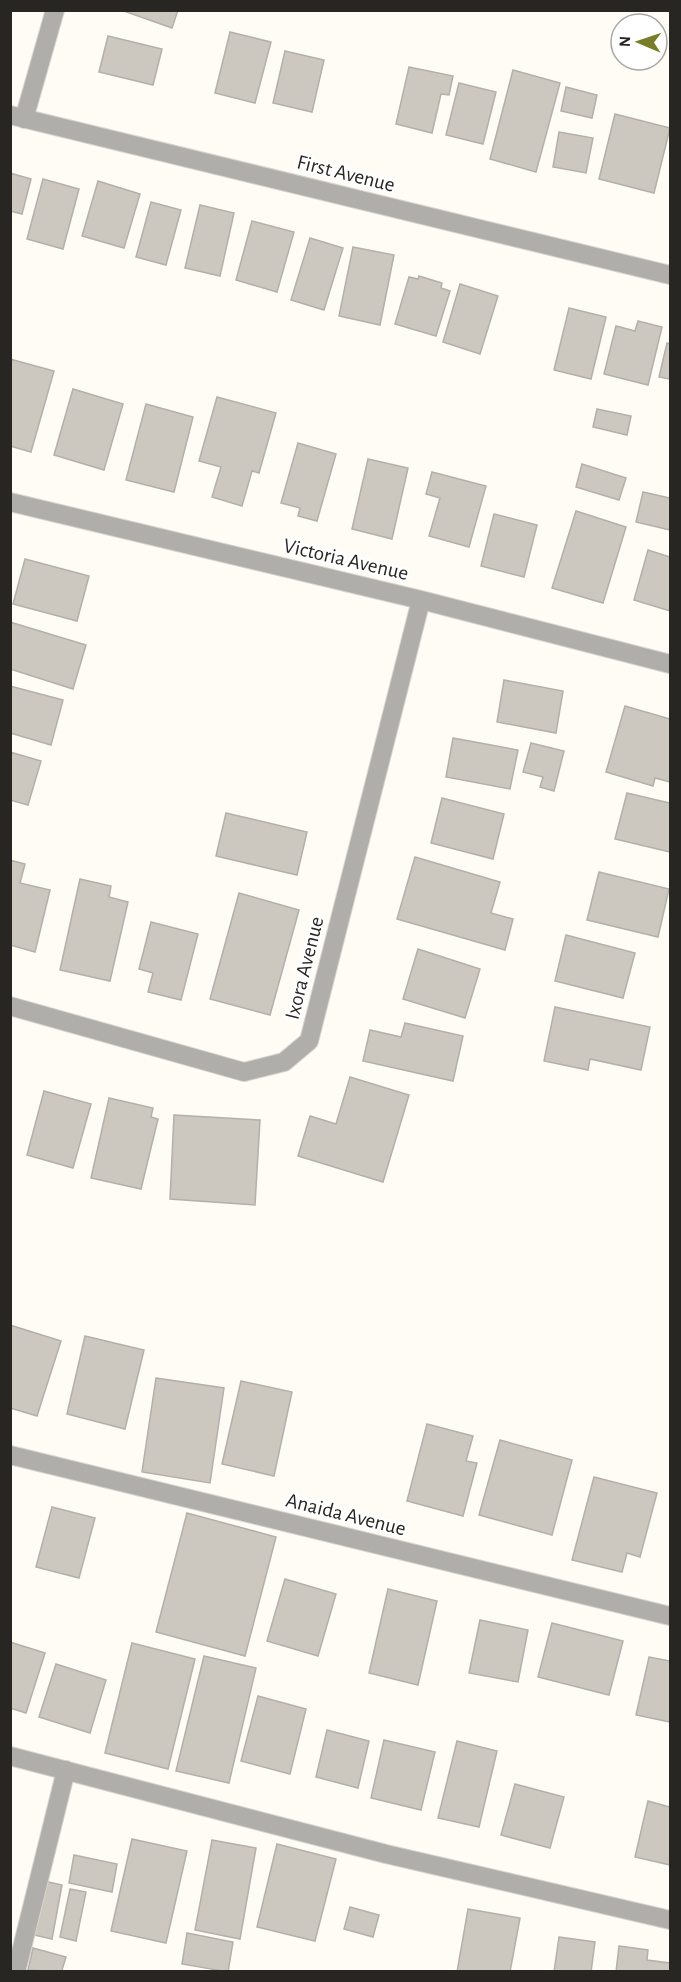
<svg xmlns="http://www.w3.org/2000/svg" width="681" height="1982" font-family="'Alegreya Sans',sans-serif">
	<rect width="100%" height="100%" fill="#fffbf5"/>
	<!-- building -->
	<path fill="#ccc8c0" stroke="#b4b0a9" stroke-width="1.5" d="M121 10H178L172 28Z
		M230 32 271 42 255 103 215 93Z
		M108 36 162 49 153 85 99 72Z
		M285 51 324 60 312 112 273 103Z
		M409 67 453 76 449 95 441 94 432 133 396 124Z
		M513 70 560 83 536 172 490 159Z
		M459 83 496 92 483 144 446 135Z
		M566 87 597 95 592 118 561 111Z
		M615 114 670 128 654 193 599 179Z
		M559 132 593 138 586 173 553 167Z
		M10 173 31 179 22 214 10 211Z
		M43 179 79 189 63 249 27 239Z
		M98 181 140 194 124 248 82 236Z
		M151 202 181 210 166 265 136 257Z
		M200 205 234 213 220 276 185 268Z
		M252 221 294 232 277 292 236 280Z
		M310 238 343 248 324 310 291 300Z
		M353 247 394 255 380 325 339 316Z
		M419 276 442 283 441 288 450 291 436 336 395 324 409 277 418 279Z
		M460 284 498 296 480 354 443 342Z
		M569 308 606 317 591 379 554 370Z
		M638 321 662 327 648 385 604 374 616 326 635 331Z
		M667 343 670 344V379L659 377Z
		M10 359 54 371 31 452 10 446Z
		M73 389 123 404 104 470 54 455Z
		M217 397 276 413 259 473 252 471 242 506 212 497 221 467 199 461Z
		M146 404 193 417 174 492 126 480Z
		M597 409 631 416 627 435 593 427Z
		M298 443 336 454 317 521 298 516 300 508 281 503Z
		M368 459 408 468 392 539 352 529Z
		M582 464 626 478 619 500 576 487Z
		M432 472 486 486 469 547 429 536 440 498 426 494Z
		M643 492 670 498V530L636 522Z
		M576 511 626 527 603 603 552 588Z
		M494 514 537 525 524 577 481 566Z
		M648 550 670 557V611L634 600Z
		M25 559 89 576 77 621 13 604Z
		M10 622 86 645 73 689 10 669Z
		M504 680 563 691 556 733 497 722Z
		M10 686 63 700 51 745 10 733Z
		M625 706 670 719V782L655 778 653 786 606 772Z
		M453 738 518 750 510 789 446 777Z
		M531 743 564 751 554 791 540 787 543 777 523 772Z
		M10 752 41 761 28 805 10 800Z
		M627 793 670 803V852L615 839Z
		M442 798 504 814 493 859 431 843Z
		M226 813 307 832 297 875 216 856Z
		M415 857 500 882 491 913 513 919 505 950 397 919Z
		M10 860 25 864 20 883 50 890 35 952 10 945Z
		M599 872 669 889 658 937 587 920Z
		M80 879 111 886 109 897 128 902 110 981 60 970Z
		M239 893 299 910 270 1015 210 999Z
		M151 922 198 934 181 1000 148 992 153 973 139 969Z
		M566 935 635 953 623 998 555 981Z
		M418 949 480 969 465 1018 403 999Z
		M555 1007 650 1027 641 1070 590 1059 588 1070 544 1061Z
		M405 1023 463 1036 453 1081 363 1061 370 1030 401 1037Z
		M350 1077 409 1095 383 1182 298 1156 310 1116 336 1124Z
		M44 1091 91 1104 73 1168 27 1155Z
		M109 1098 153 1108 151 1117 158 1119 141 1189 91 1178Z
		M174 1115 260 1120 255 1205 170 1199Z
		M10 1325 61 1341 37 1416 10 1408Z
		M85 1336 144 1350 125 1429 67 1414Z
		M156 1378 224 1388 210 1483 142 1472Z
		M241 1381 292 1392 274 1476 222 1464Z
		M427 1424 473 1436 466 1461 477 1463 463 1516 407 1501Z
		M500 1440 572 1460 552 1535 479 1515Z
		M594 1477 657 1493 640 1557 627 1553 622 1572 572 1560Z
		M52 1507 95 1518 79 1578 36 1567Z
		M187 1513 276 1537 245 1656 156 1632Z
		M285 1579 336 1594 318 1656 267 1641Z
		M388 1589 437 1601 418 1685 369 1673Z
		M480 1620 528 1630 518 1682 469 1673Z
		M552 1623 623 1641 609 1695 538 1677Z
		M10 1642 45 1653 26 1713 10 1708Z
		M132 1643 195 1659 168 1769 105 1753Z
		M204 1656 256 1668 229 1783 176 1771Z
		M649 1657 670 1661V1722L636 1715Z
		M56 1664 106 1680 90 1733 39 1717Z
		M258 1696 306 1709 290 1774 241 1761Z
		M327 1730 369 1741 358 1788 316 1777Z
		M384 1740 435 1752 421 1810 371 1798Z
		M457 1741 497 1751 479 1827 438 1818Z
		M515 1784 564 1797 550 1848 501 1835Z
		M648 1801 670 1807V1865L635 1857Z
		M132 1839 187 1851 166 1943 111 1931Z
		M212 1840 256 1848 240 1939 195 1930Z
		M277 1844 336 1859 315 1941 257 1927Z
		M74 1855 117 1864 112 1892 69 1883Z
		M44 1881 62 1885 52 1939 34 1935Z
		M70 1889 86 1892 76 1941 60 1937Z
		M350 1907 379 1915 373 1937 344 1929Z
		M468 1909 520 1918 510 1972H457Z
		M187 1933 233 1942 228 1972 182 1964Z
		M559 1937 595 1942 591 1972H554Z
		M619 1946 648 1950 647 1960 670 1963V1972H616Z
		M33 1948 66 1957 62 1970 67 1972 28 1970Z"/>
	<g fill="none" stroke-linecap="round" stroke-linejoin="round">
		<defs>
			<path id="minor" d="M10 115 670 275
				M24 119 55 10
				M10 502 421 600 670 664
				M10 1006 244 1072 284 1062 309 1041 421 600
				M10 1455 670 1616
				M10 1756 386 1854 670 1920
				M16 1972 66 1770"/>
		</defs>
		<!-- minor casing -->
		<use href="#minor" stroke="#d8d5cf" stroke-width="20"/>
		<!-- minor -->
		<use href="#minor" stroke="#b0aeab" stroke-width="18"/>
	</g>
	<g text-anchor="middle" stroke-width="6" stroke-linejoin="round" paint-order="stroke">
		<!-- street labels -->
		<g font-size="21" fill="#282623" stroke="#fff">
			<text transform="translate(346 173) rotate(14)" y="7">First Avenue</text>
			<text transform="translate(346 559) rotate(13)" y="7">Victoria Avenue</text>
			<text transform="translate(304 968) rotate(-76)" y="7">Ixora Avenue</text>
			<text transform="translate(346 1514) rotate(14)" y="7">Anaida Avenue</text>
		</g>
	</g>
	<!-- border -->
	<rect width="681" height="1982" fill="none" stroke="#282623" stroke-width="24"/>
	<!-- north arrow -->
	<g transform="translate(639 42) rotate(272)"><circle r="28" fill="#ffffff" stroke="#a9a8a7" stroke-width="1.5"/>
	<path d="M0-4.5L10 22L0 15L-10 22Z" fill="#7a7d27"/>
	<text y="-9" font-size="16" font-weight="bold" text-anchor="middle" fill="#282623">N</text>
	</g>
</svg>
